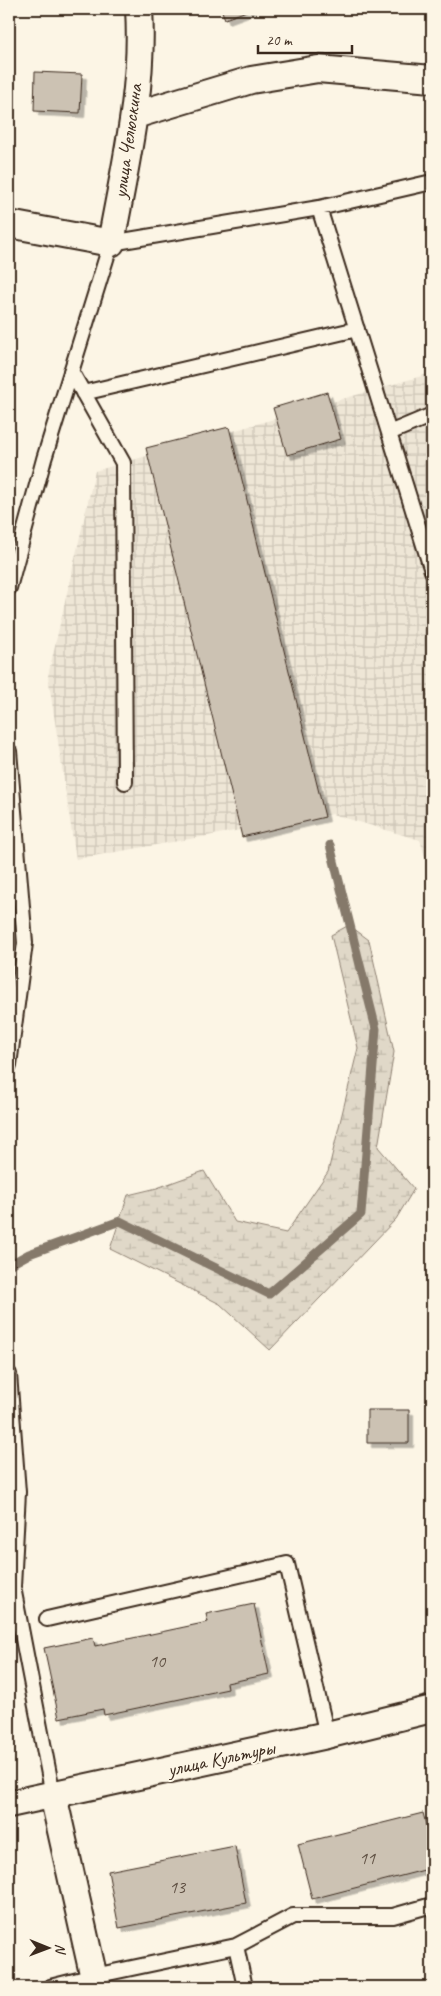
<svg xmlns="http://www.w3.org/2000/svg" width="441" height="1996" viewBox="0 0 441 1996" font-family="Caveat,sans-serif">
	<defs>
		<pattern id="industrial-grid" width="8" height="8" patternUnits="userSpaceOnUse" patternTransform="scale(1.25)"><rect width="8" height="8" fill="#eee6d6"/><path d="M0 4h8M4 0v8" fill="none" stroke="#cdc5b7"/></pattern>
		<pattern id="wetland-marsh" width="20" height="14" patternUnits="userSpaceOnUse" patternTransform="scale(1.25)"><rect width="20" height="14" fill="#e0d8c8"/><path d="M1 5h8M5 5V1M11 12h8M15 12V8" fill="none" stroke="#c1baab"/></pattern>
		<filter id="shadow"><feDropShadow dx="4.5" dy="4.5" stdDeviation="0" flood-color="#0004"/></filter>
	</defs>
	<rect width="100%" height="100%" fill="#fcf5e5"/>
	<filter id="ink" filterUnits="userSpaceOnUse"><feTurbulence type="fractalNoise" baseFrequency=".02" numOctaves="2"/><feDisplacementMap in="SourceGraphic" scale="10" xChannelSelector="R" yChannelSelector="G"/><feConvolveMatrix kernelMatrix="1 2 1 2 8 2 1 2 1" color-interpolation-filters="sRGB"/></filter>
	<g filter="url(#ink)">
		<path fill="url(#industrial-grid)" d="M432,373V879L420,840L332,814L76,859L48,676L95,471Z"/>
		<path fill="url(#wetland-marsh)" stroke="#8e8173" d="M349,925L369,940L394,1052L378,1147L414,1189L396,1219L270,1350L220,1304L110,1249L128,1195L157,1188L204,1171L235,1222L286,1233L328,1172L358,1048L331,935Z"/>
		<g fill="none" stroke-linecap="round" stroke-linejoin="round">
			<path stroke="#85796b" stroke-width="9" d="M9,1265L29,1254L120,1221L269,1294L361,1214L376,1029L330,845"/>
		</g>
		<path fill="#ccc2b3" stroke="#3b2a1e" filter="url(#shadow)" d="M221,9H252L225,19Z
			M35,72L82,74L80,113L34,111Z
			M327,392L341,439L287,455L273,408Z
			M229,427L325,817L242,837L146,448Z
			M367,1410H409V1443H367Z
			M254,1604L269,1674L227,1683L228,1689L104,1715L103,1709L59,1718L44,1648L93,1638L95,1646L208,1622L206,1614Z
			M423,1813L432,1848V1868L312,1899L298,1844Z
			M235,1846L246,1903L119,1928L108,1871Z"/>
		<g fill="none" stroke-linecap="round" stroke-linejoin="round">
			<defs>
				<path id="lane" d="M319,208L432,571
					M71,371L123,463L125,782
					M83,393L357,329
					M389,433L432,415
					M9,588L44,459L111,243L319,208L432,182
					M9,751L25,943L9,1065
					M9,1374L18,1492L13,1587L53,1795
					M47,1619L287,1564L327,1735
					M236,1946L245,1987
					M50,1987L94,1976L236,1946L293,1916H393L432,1905"/>
				<path id="street" d="M135,115L251,80L318,69L432,79
					M9,224L111,243C125,166 144,88 139,9
					M53,1795L96,1987
					M9,1804L327,1735L432,1709"/>
			</defs>
			<use href="#lane" stroke="#3b2a1e" stroke-width="18"/>
			<use href="#street" stroke="#3b2a1e" stroke-width="30"/>
			<use href="#lane" stroke="#fcf5e5" stroke-width="14"/>
			<use href="#street" stroke="#fcf5e5" stroke-width="26"/>
		</g>
	</g>
	<g text-anchor="middle" stroke-width="4" stroke-linejoin="round" paint-order="stroke">
		<g font-size="18" fill="#5f5043">
			<text x="157" y="1667">10</text>
			<text x="367" y="1864">11</text>
			<text x="177" y="1893">13</text>
		</g>
		<g font-size="20" fill="#3b2a1e" stroke="#fcf5e5">
			<text transform="translate(127 141) rotate(-82)" y="7">улица Челюскина</text>
			<text transform="translate(221 1758) rotate(-12)" y="7">улица Культуры</text>
		</g>
	</g>
	<rect width="441" height="1996" fill="none" stroke="#fcf5e5" stroke-width="30"/>
	<rect x="15" y="15" width="411" height="1966" fill="none" stroke="#3b2a1e" stroke-width="2" filter="url(#ink)"/>
	<g transform="translate(48 1948) rotate(91)" stroke="#fcf5e5" stroke-width="4" paint-order="stroke">
	<path d="M0-4L9 19L0 12L-9 19Z" fill="#3b2a1e"/>
	<text y="-8" font-size="14" font-weight="bold" text-anchor="middle" fill="#3b2a1e">N</text>
	</g>
	<path d="M258 45v8h94v-8" fill="none" stroke="#3b2a1e" stroke-width="2.5"/>
	<text x="266" y="45" font-size="15" fill="#3b2a1e" stroke="#fcf5e5" stroke-width="4" paint-order="stroke">20 m</text>
</svg>
